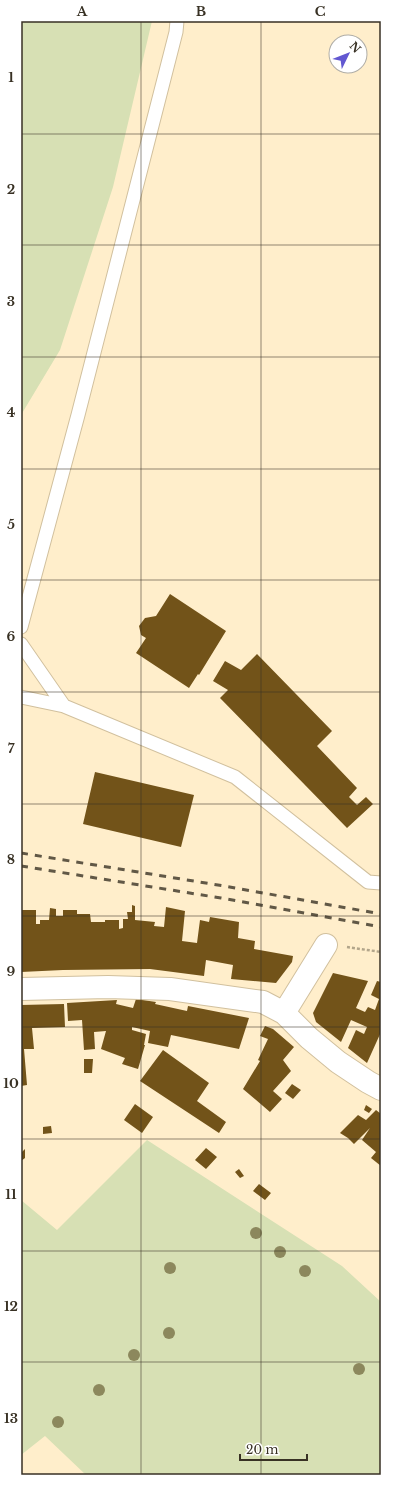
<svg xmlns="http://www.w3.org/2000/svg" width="402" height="1496" viewBox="0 0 402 1496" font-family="'Libre Baskerville',serif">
	<rect width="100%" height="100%" fill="#ffeecb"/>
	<path fill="#d7e0b4" d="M21,21H152L113,187L60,350L21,415Z
		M147,1140L342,1266L381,1302V1475H86L45,1436L21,1455V1200L57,1230Z"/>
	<path fill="#725319" d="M170,594L226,631L199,675L198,674L189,688L136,653L146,638L141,635L139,626L145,618L156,616Z
		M257,654L332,731L317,746L357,788L349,797L357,805L366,797L373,804L347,828L220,698L228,690L213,681L225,661L241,670Z
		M95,772L194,795L181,847L83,824Z
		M132,905L135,906V920L155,922L154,926L164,927L166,907L185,911L182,941L197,943L200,920L209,922L210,917L239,922L238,938L255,941L254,949L293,956L292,962L276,983L231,979L233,965L206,960L204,976L150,969L63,970L21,972V910H36V924H40V920H49L50,908L56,909V916H63V910H77V914H90L91,922H105V920H119V929L123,928V919H128L127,912H132Z
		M333,973L368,981L356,1008L365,1012L368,1007L375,1010L379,999L371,995L377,981L381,982V1032L367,1063L348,1048L356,1030L364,1034L367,1027L351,1020L341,1042L316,1022L313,1013Z
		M136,999L156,1002L155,1004L187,1011L188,1006L249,1018L239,1049L171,1035L168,1047L148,1043L150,1031L132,1027V1030L146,1034L144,1045H145L138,1069L122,1064L125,1058L101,1049L106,1031L94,1032L95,1049L84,1050L82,1020L68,1021L67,1003L117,1000L116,1004L133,1008Z
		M64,1004L65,1027L32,1028L34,1049H24L27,1085L21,1086V1005Z
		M265,1026L273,1029L294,1047L283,1060L291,1071L273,1091L282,1099L270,1112L243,1089L260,1061L258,1060L268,1039L260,1036Z
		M163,1050L209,1083L197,1101L226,1122L219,1133L140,1081Z
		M84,1059H93L92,1073H84Z
		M292,1084L301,1090L293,1099L285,1093Z
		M135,1104L153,1117L142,1133L124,1120Z
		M366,1105L372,1109L369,1113L364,1110Z
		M376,1110L381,1114V1166L371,1158L376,1152L362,1140L370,1128L354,1144L348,1138L340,1133L358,1115L366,1120Z
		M51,1126L52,1133L43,1134V1127Z
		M206,1148L217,1157L206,1169L195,1160Z
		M25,1149V1158L21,1161V1153Z
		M239,1169L244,1176L240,1178L235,1172Z
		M259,1184L271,1193L265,1200L253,1191Z"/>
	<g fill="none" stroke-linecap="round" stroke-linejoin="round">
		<defs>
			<path id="service" d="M21,627L78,415L176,32L177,21
				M21,644L64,706
				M21,697L64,706L235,777L368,882L381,883"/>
			<path id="minor" d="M21,989L108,987L170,989L263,1002L284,1013L309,1038L338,1062L368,1082L381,1089
				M284,1013L326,945"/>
		</defs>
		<use href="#service" stroke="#d1c09e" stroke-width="15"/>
		<use href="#minor" stroke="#d1c09e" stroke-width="24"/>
		<path stroke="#b2a58a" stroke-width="2.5" stroke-dasharray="3 2" stroke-linecap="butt" d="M347,947L381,952"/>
		<use href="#service" stroke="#fff" stroke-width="13"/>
		<use href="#minor" stroke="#fff" stroke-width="22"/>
		<path stroke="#615846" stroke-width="3" stroke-dasharray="7 7" stroke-linecap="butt" d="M21,853L224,886L381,914
			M21,866L221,898L381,927"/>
	</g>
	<g fill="#8c885d">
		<circle cx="256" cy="1233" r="6"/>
		<circle cx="280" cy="1252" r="6"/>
		<circle cx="170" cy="1268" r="6"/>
		<circle cx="305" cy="1271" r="6"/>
		<circle cx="169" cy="1333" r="6"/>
		<circle cx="134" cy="1355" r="6"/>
		<circle cx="359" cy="1369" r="6"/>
		<circle cx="99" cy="1390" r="6"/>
		<circle cx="58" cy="1422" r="6"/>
	</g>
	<path fill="none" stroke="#383124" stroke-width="1" stroke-opacity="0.55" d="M141,21V1475M261,21V1475M21,134H381M21,245H381M21,357H381M21,469H381M21,580H381M21,692H381M21,804H381M21,916H381M21,1027H381M21,1139H381M21,1251H381M21,1362H381"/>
	<rect width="402" height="1496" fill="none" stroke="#ffffff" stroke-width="44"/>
	<g transform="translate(348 54) rotate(47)"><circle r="19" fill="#ffffff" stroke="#afada7"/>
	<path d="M0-3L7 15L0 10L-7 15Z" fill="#6258d1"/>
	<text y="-6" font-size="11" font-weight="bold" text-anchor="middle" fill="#383124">N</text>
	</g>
	<path d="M240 1454v6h67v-6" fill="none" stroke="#383124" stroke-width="2"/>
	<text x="246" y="1454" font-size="12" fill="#383124" stroke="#ffffff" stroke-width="3" paint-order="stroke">20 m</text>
	<rect x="22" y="22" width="358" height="1452" fill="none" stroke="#383124" stroke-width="1.5"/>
	<g font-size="13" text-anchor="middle" font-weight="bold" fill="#383124">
		<text x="82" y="16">A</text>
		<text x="201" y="16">B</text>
		<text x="320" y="16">C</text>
		<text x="11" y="82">1</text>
		<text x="11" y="194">2</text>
		<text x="11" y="306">3</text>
		<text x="11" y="417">4</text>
		<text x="11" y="529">5</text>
		<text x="11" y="641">6</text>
		<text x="11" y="753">7</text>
		<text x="11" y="864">8</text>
		<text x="11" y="976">9</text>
		<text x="11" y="1088">10</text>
		<text x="11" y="1199">11</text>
		<text x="11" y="1311">12</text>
		<text x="11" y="1423">13</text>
	</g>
</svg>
